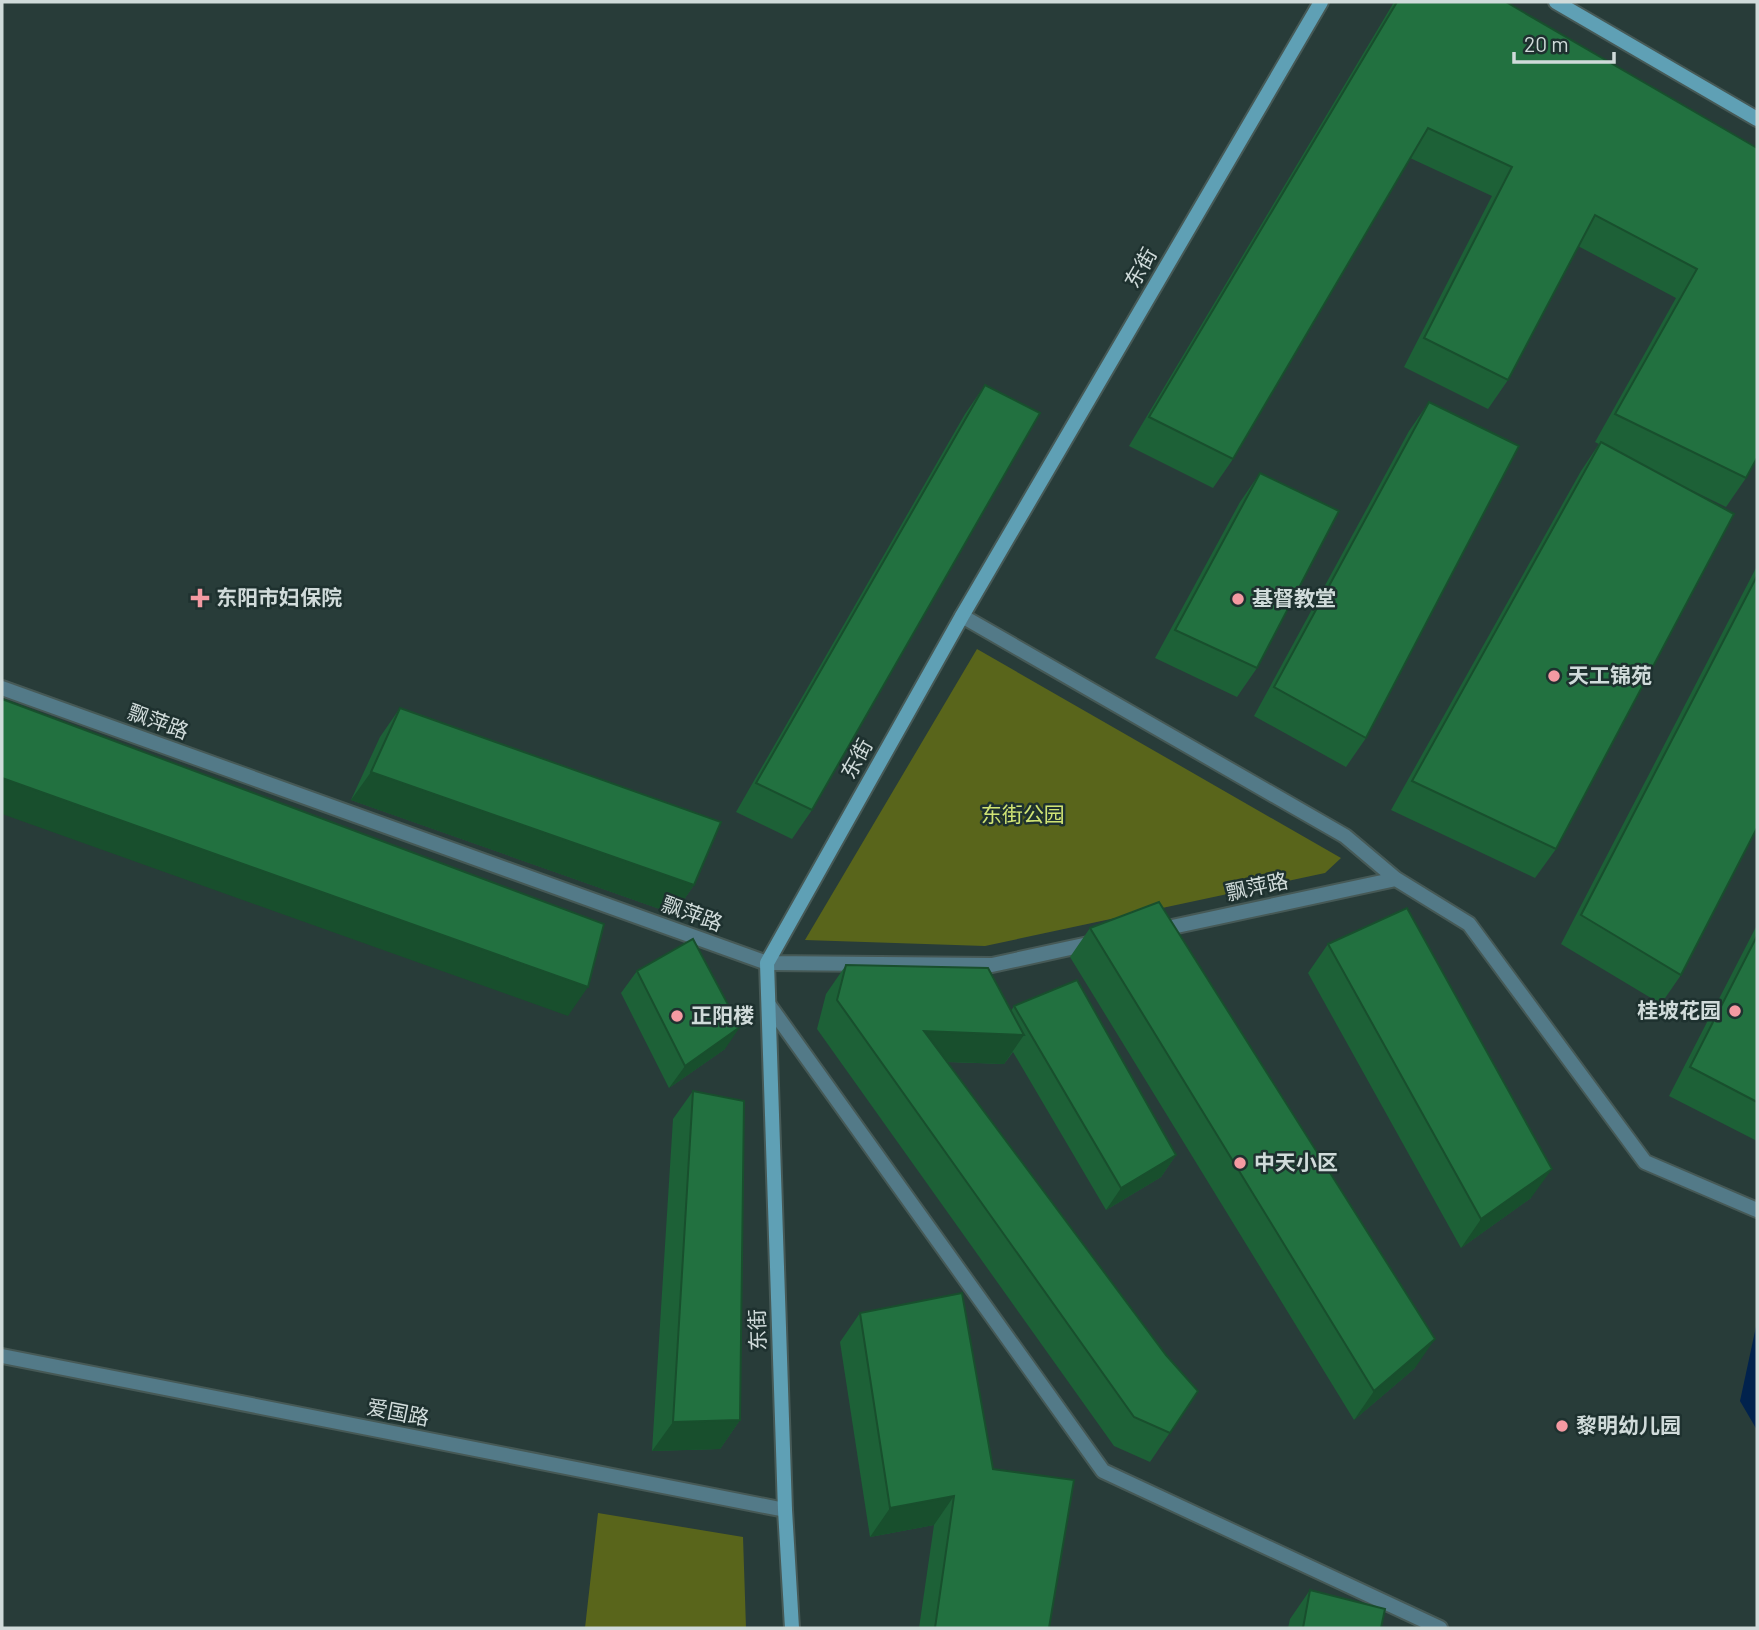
<svg xmlns="http://www.w3.org/2000/svg" width="1759" height="1630" viewBox="0 0 1759 1630" font-family="Barlow,'Noto Sans SC',sans-serif">
	<rect width="100%" height="100%" fill="#283c39"/>
	<path fill="#59651b" d="M977,649L1341,858L1325,873L985,946L805,940Z
		M598,1513L743,1537L746,1628H585Z"/>
	<path fill="#01224d" d="M1757,1322V1430L1740,1401Z"/>
	<g fill="none" stroke-linecap="round" stroke-linejoin="round">
		<defs>
			<path id="street" d="M962,616L1345,836L1396,879L1469,924L1645,1162L1757,1210
				M2,688L767,963L992,965L1093,943
				M1158,930L1396,879
				M769,1005L1103,1471L1440,1628
				M2,1356L785,1510"/>
			<path id="secondary" d="M1556,2L1757,119
				M792,1628L785,1510L767,963L962,616L1321,2"/>
		</defs>
		<use href="#street" stroke="#465956" stroke-width="18"/>
		<use href="#secondary" stroke="#465956" stroke-width="18"/>
		<use href="#street" stroke="#537a88" stroke-width="14"/>
		<use href="#secondary" stroke="#5fa0b5" stroke-width="14"/>
	</g>
	<path fill="#1d6137" d="M1394,2H1506L1757,148L1746,478L1726,507L1675,482L1556,849L1535,878L1391,810L1581,471L1599,444L1595,442L1676,298L1578,246L1508,380L1488,409L1404,367L1492,196L1410,158L1233,459L1213,488L1129,446Z
		M985,385L812,810L792,839L736,812L965,414Z
		M1429,402L1366,738L1346,767L1254,716L1409,431Z
		M1260,473L1257,668L1237,697L1155,658L1240,502Z
		M1757,566V828L1681,975L1661,1004L1561,944Z
		M400,708L694,885L674,914L351,800L380,737Z
		M1757,925V1141L1669,1096Z
		M1090,928L1415,1368L1354,1420L1070,957Z
		M1328,944L1531,1198L1461,1248L1308,973Z
		M846,965L1011,1011L1014,1006L1176,1155L1161,1177L1106,1210L1013,1052L1004,1064L946,1062L1166,1355L1198,1391L1150,1462L1114,1446L817,1029L826,994Z
		M637,971L725,1049L669,1088L621,993Z
		M693,1091L740,1420L720,1449L652,1451L673,1119Z
		M860,1313L993,1469L1049,1628H919L934,1525L870,1537L840,1342Z
		M1310,1590L1381,1628H1288L1290,1619Z"/>
	<path fill="#184f2d" d="M371,772L694,885L674,914L351,800Z
		M2,778L588,987L568,1016L2,814Z
		M740,1027L725,1049L669,1088L685,1066Z
		M924,1031L1024,1035L1004,1064L903,1060Z
		M1176,1155L1161,1177L1106,1210L1121,1188Z
		M1552,1169L1531,1198L1461,1248L1481,1219Z
		M1435,1339L1415,1368L1354,1420L1374,1391Z
		M740,1420L720,1449L652,1451L673,1422Z
		M954,1496L934,1525L870,1537L890,1508Z"/>
	<path fill="#227140" stroke="#184f2d" stroke-width="2" d="M1397,2H1506L1757,148V458L1746,478L1615,414L1697,269L1595,215L1508,380L1424,338L1512,167L1428,128L1233,459L1149,417Z
		M985,385L1040,413L812,810L756,783Z
		M1429,402L1519,446L1366,738L1274,687Z
		M1601,442L1734,514L1556,849L1412,781Z
		M1260,473L1339,511L1257,668L1175,630Z
		M1757,576V828L1681,975L1581,915Z
		M2,699L604,924L588,987L2,778Z
		M400,708L721,822L694,885L371,772Z
		M1159,902L1435,1339L1374,1391L1090,928Z
		M1407,908L1552,1169L1481,1219L1328,944Z
		M1757,936V1102L1690,1067Z
		M693,939L740,1027L685,1066L637,971Z
		M846,965L988,968L1024,1035L924,1031L1166,1355L1198,1391L1170,1433L1134,1417L837,1000Z
		M1077,980L1176,1155L1121,1188L1014,1006Z
		M693,1091L744,1101L740,1420L673,1422Z
		M962,1293L993,1469L1074,1480L1049,1628H935L954,1496L890,1508L860,1313Z
		M1310,1590L1385,1609L1381,1628H1303Z"/>
	<g fill="#f49aa2" stroke="#1e312f" stroke-width="2.5">
		<path d="M196.5 587.5h7v7h7v7h-7v7h-7v-7h-7v-7h7z"/>
		<circle cx="1238" cy="599" r="7"/>
		<circle cx="1554" cy="676" r="7"/>
		<circle cx="1735" cy="1011" r="7"/>
		<circle cx="677" cy="1016" r="7"/>
		<circle cx="1240" cy="1163" r="7"/>
		<circle cx="1562" cy="1426" r="7"/>
	</g>
	<g text-anchor="middle" stroke-width="5" stroke-linejoin="round" paint-order="stroke">
		<g font-size="21" fill="#d0dbda" stroke="#1e312f">
			<text transform="translate(1141 268) rotate(-60)" y="7">东街</text>
			<text transform="translate(158 722) rotate(20)" y="7">飘萍路</text>
			<text transform="translate(857 759) rotate(-61)" y="7">东街</text>
			<text transform="translate(1257 887) rotate(-12)" y="7">飘萍路</text>
			<text transform="translate(692 914) rotate(20)" y="7">飘萍路</text>
			<text transform="translate(758 1330) rotate(-92)" y="7">东街</text>
			<text transform="translate(398 1413) rotate(11)" y="7">爱国路</text>
		</g>
		<g font-size="21" font-weight="bold" fill="#d0dbda" stroke="#1e312f" text-anchor="start">
			<text x="216" y="605">东阳市妇保院</text>
			<text x="1252" y="606">基督教堂</text>
			<text x="1568" y="683">天工锦苑</text>
			<text x="1721" y="1018" text-anchor="end">桂坡花园</text>
			<text x="691" y="1023">正阳楼</text>
			<text x="1254" y="1170">中天小区</text>
			<text x="1576" y="1433">黎明幼儿园</text>
		</g>
		<g font-size="21" fill="#d0e475" stroke="#1e312f">
			<text x="1023" y="822">东街公园</text>
		</g>
	</g>
	<rect width="1759" height="1630" fill="none" stroke="#d0dbda" stroke-width="7"/>
	<path d="M1514 52v10h100v-10" fill="none" stroke="#d0dbda" stroke-width="3.5"/>
	<text x="1524" y="52" font-size="21" fill="#d0dbda" stroke="#1e312f" stroke-width="5" paint-order="stroke">20 m</text>
</svg>
